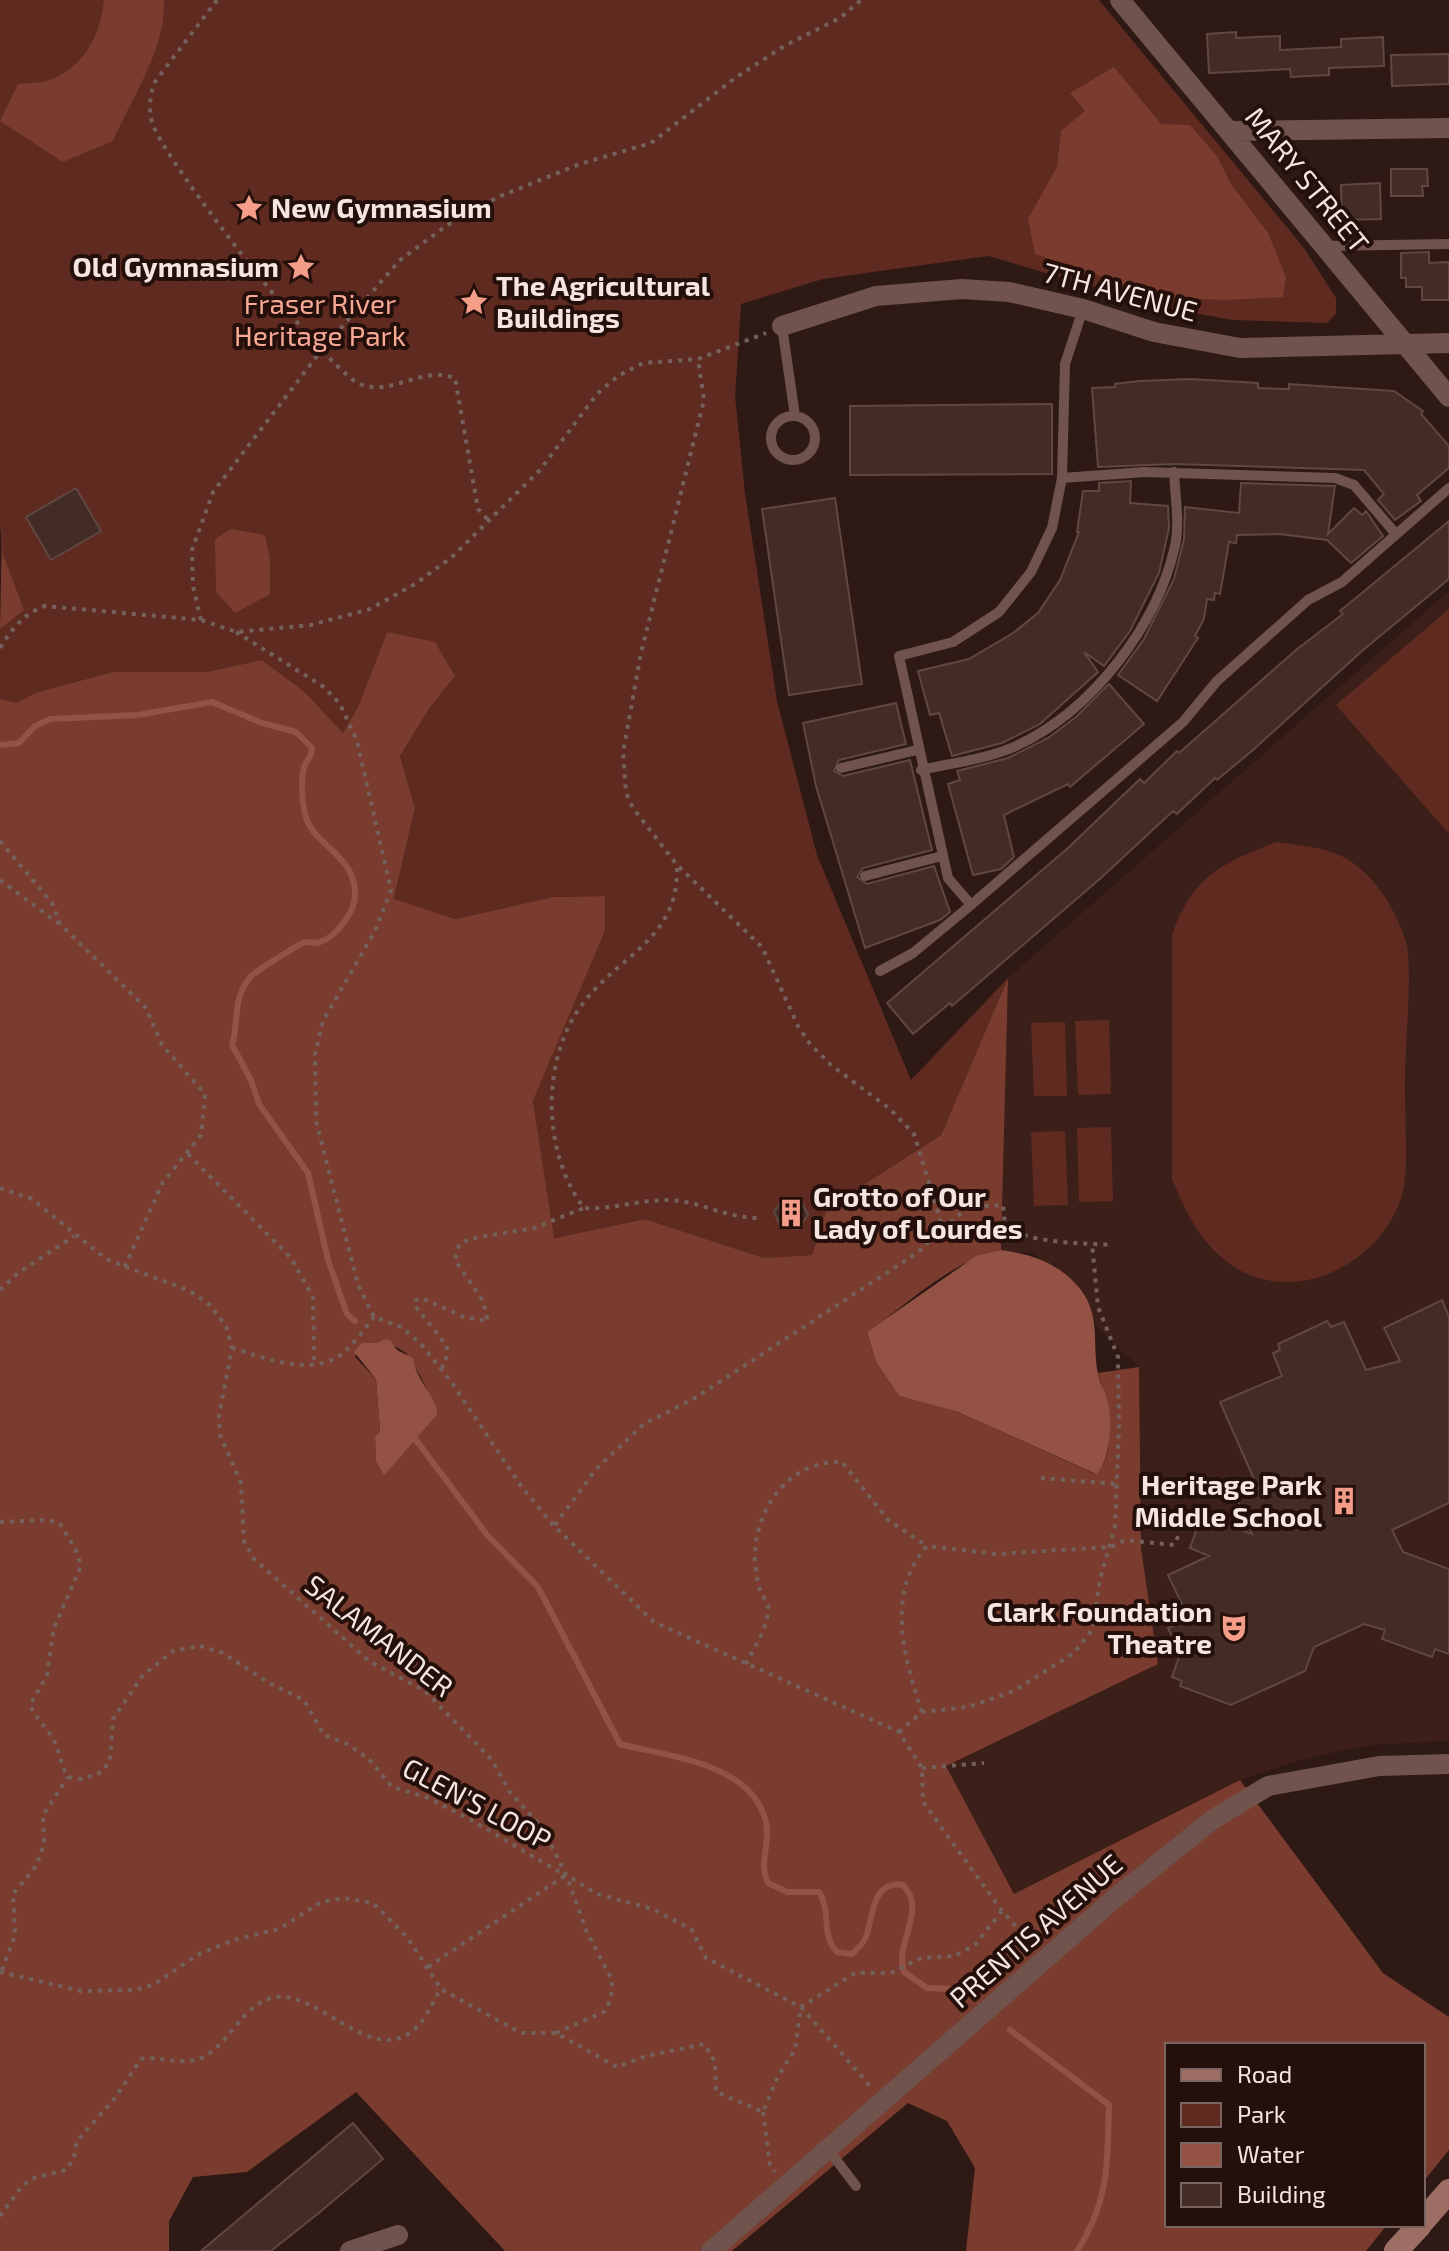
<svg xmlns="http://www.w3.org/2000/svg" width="1449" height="2251" viewBox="0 0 1449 2251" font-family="'Exo 2',sans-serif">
	<rect width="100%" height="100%" fill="#2e1914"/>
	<path fill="#3c1f19" d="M1449,591V1741L1371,1745L1311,1757L1240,1780L1014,1894L946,1765L1158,1663L1141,1548L1139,1367L1097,1328L1083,1292L1034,1254L1001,1250L1008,978Z"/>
	<path fill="#5f2b20" d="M0,0H1099L1304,248L1336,298V314L1327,323L1233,320L1161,307L988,256L823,279L741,304L735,396L745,493L777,701L817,855L911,1080L1008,978L941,1135L827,1208L812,1255L764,1258L645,1219L553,1238L533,1101L605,931V896L553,897L455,919L394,900L415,808L400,756L429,709L455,676L387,632L358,707L343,733L305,692L262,660L206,672H112L35,693L17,704L0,699V629L23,610L3,554L0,527Z
		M1449,609V834L1336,705Z
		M1277,842C1295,845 1314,846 1331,852C1368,863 1395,906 1406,942C1413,965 1405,1047 1405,1076C1404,1104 1409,1168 1403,1192C1382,1268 1283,1314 1220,1256C1196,1235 1184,1207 1172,1179V935C1193,876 1221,863 1277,842Z
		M1109,1020L1111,1094L1078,1095L1075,1021Z
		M1065,1022L1067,1096H1034L1031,1023Z
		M1111,1127L1113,1201L1079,1202L1077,1128Z
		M1065,1131L1068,1205L1034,1206L1031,1132Z"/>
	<path fill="#7a3c2e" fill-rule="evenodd" d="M104,0H164C166,49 132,97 113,141L63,162L0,121L18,84C28,83 41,83 50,80C84,68 101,33 104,0Z
		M1114,67L1161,124L1190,125L1217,156L1231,184L1268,233L1286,277L1283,297L1225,300L1161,297L1035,254L1028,219L1057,167L1061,131L1085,111L1070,93Z
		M2,527L3,554L24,610L0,629Z
		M231,529L265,535L270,560V594L235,613L216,592L215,539Z
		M387,632L435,642L455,676L429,709L400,756L415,808L394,899L455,919L553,897L605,896V931L533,1101L554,1238L645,1219L764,1258L812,1255L827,1208L941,1135L1008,978L1001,1250C949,1262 910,1303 867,1332L876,1362L899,1396L958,1412L1095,1474C1120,1455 1106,1397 1098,1373L1139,1367L1141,1548L1158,1664L946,1766L1014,1894L1240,1780L1383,1973L1449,2017V2150L1423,2182V2045H1167V2225H1387L1366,2251H966L975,2168L947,2121L908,2103L732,2251H505L356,2092L247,2172L193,2177L169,2221V2251H0V699L17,703L35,693L112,672H206L262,660L305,692L343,733L358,707ZM384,1339C391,1345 399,1348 406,1353C410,1356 437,1406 438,1414L384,1476L376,1460L375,1437L380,1431L376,1379L355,1357L362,1343H377Z"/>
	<path fill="#935243" d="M1001,1250C1032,1254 1061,1264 1081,1290C1101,1316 1092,1345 1098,1374C1100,1384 1106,1393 1108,1403C1113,1420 1110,1463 1096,1474L958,1412L899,1396L876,1362L867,1332L976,1256Z
		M384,1339L390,1340L397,1350L413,1358C416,1381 434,1392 438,1414L384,1476L376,1461L375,1437L380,1431L376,1379L354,1352L362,1343H377Z"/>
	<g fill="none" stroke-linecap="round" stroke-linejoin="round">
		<path stroke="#935243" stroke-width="6" d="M0,745L19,743L35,726L50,719L138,715L212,702L262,723L296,732L312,748C312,756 308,758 305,765C300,776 302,801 305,814C312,846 356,854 355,895C355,912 336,937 320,942C314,945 309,940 303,943C296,946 255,972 251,976C231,1001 240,1017 232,1045L251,1080L259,1104L308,1173L328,1260L347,1314L355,1321
			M413,1436L488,1536L538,1587L620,1744C670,1757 752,1763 766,1822C771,1844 758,1862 768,1883L787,1892H819C832,1912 820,1934 837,1952L852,1954C857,1949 862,1945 865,1939C874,1919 870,1880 903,1885C928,1910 894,1943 904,1972L927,1988L973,1990
			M1010,2030L1109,2105C1107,2164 1110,2199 1077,2251"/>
	</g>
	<path fill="#432c26" stroke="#604741" stroke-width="2" d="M1236,32V38L1280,36V50L1341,47V39L1383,37L1384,66L1329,68V75L1291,77L1290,69L1209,73L1207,34Z
		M1449,54V84L1392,86L1391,55Z
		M1391,169H1427L1428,186H1422L1423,196H1391Z
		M1380,183L1381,219L1342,220L1341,185Z
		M1429,252V263L1449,262V300H1422V287H1406V278H1401V253Z
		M1190,379L1258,383V388L1289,389V384L1394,391L1423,411L1421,414L1449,446V468L1417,495L1421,501L1395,520L1378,500L1384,494L1364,470L1174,464L1098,467L1092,388L1115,387V384L1139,381Z
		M1052,404V474L850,475V406Z
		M1131,481L1130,503L1168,506L1169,528L1159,573L1130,631L1104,666L1084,652L1098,672L1040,724L1002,743L952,756L939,713L930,715L918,671L969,659L1013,633L1038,613L1060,580L1079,532H1077L1083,491H1099V483Z
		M1241,483L1335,486L1328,534L1354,508L1362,515L1366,511L1383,536L1351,563L1327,540L1279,534L1237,535L1236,543L1229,542L1220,594L1215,593L1214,600L1207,599L1204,619L1195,636L1198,638L1157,701L1118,675L1144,639L1174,579L1184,539L1185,507L1239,513Z
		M76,488L101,531L51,560L26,517Z
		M835,498L862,684L789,695L762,509Z
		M1449,521V579L1362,651L1253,750L1217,780L1215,778L1177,814L1173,811L1102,877L952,1006L950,1003L913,1034L887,1003L1068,848L1140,779L1144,783L1177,751L1179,753L1296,650L1343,614L1340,611Z
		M1109,684L1144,724L1070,787L1068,784L1004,815L1014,857L1001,869L973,875L948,784L960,780L957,771L1008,758L1048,738L1076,717Z
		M896,703L906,744L839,760L834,771L843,776L910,760L932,850L863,868L857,877L867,884L934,866L950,912L940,920L865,948L816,786L803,723Z
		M784,1198L801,1200L808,1215L798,1229L781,1227L774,1212Z
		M1442,1300L1449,1317V1503L1392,1530L1403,1552L1449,1569V1654L1435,1649L1432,1657L1382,1639L1385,1630L1364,1624L1314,1647L1305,1671L1231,1705L1180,1686L1182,1681L1172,1677L1180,1654L1168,1628L1189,1619L1168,1575L1209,1556L1190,1548L1201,1517L1252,1534L1237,1499L1258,1488L1220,1402L1282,1376L1273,1353L1280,1350L1278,1344L1327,1321L1331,1327L1344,1322L1366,1370L1400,1361L1384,1328Z
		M353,2123L383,2159L320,2212L271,2251H201Z"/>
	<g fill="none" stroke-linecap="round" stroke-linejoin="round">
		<path stroke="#74615c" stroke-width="4" stroke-dasharray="4 6" stroke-linecap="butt" d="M217,0L154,83C150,97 148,110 153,125C166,162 327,371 360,384C392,397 422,365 455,378L478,509L489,521
			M201,620L193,586L192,550L213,492L320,352L399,261L446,226L498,197L580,164L651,143L735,78L786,45L840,18L861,0
			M236,632L324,687L340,704L357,741L391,890L375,931L323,1021L315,1054L316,1121L358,1285L374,1317L401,1327L421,1344L450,1380L521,1486L554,1526L654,1622L899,1732L922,1768L923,1802L1002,1911L1034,1946
			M0,648C13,628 23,614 45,606L201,620L236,632L311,625L370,609L415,584L452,557L540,470L597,394L618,376L643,363L698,359L766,333
			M0,841L52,903L60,924L146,1008L162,1045L205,1094L201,1135L163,1182L124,1268
			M677,868C678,939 622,953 584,1002C540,1058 542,1153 584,1208C613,1210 640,1199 670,1200C700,1201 727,1219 761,1218
			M0,880L58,923
			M188,1154L291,1258L313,1297L314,1364
			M0,1188L32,1199L106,1259L190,1291L210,1305L226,1326L232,1348L219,1416L220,1435L241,1483L244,1541L254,1559L369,1661L425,1691L492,1760L509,1791L544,1830L566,1875L597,1894L653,1909L691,1929L706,1958L801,2007L870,2086
			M943,1229L968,1207L1003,1205L1005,1225C1026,1244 1084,1243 1112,1245
			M0,1290L18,1273L74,1236
			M232,1348C263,1357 304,1375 336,1358C350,1350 364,1329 374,1317
			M441,1368L446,1363L447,1346L415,1306L416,1300L421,1298L464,1317L488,1321L483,1301L455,1260L459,1245L469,1239L534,1228L584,1208
			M1041,1478L1116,1484
			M0,1522L48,1520L60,1524L76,1550L81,1566L54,1628L47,1675L30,1705C36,1719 46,1726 53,1739C60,1751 60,1764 68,1777L82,1779L102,1772L110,1761L113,1719L143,1675L173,1651L200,1646L223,1653L269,1683L304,1700L324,1735L347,1744L369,1759L392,1787L426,1797L471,1820L563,1874
			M555,1525L596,1469L644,1424L695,1398L917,1253L943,1229L914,1134L890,1109L831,1065L810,1044L798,1026L762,947L677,865L633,808L626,793L623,752L641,653L704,400L698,359
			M746,1664C754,1648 770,1624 768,1606C767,1601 762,1595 760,1590C757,1579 754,1563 755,1553C757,1504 792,1460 842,1462L888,1520L927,1546
			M922,1712C904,1659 885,1592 927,1546L996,1554L1111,1547L1125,1540L1174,1545L1183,1526L1210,1509
			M899,1732L922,1712L968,1707L1014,1691L1074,1653L1092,1630L1100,1579L1115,1527L1119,1427L1118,1357L1098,1307L1092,1244
			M922,1768L984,1763
			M428,1967L566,1875
			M2,1970L15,1935L13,1894L37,1865L44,1842L43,1815L68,1777
			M0,1972L81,1991L136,1990L155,1984L197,1955L234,1940L279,1929L321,1902L343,1898L373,1903L407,1937L441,1989L521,2033H556L617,2067L646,2056L704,2044L715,2062L716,2092L763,2112L778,2076L795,2050L801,2007L855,1973H891L921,1958L954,1956L975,1945L1002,1911
			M556,2033L604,2012L611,1999L612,1980L586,1930L567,1877
			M763,2112L770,2165L775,2172
			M0,2216L23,2185L34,2178L66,2170L74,2158L77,2141L115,2098L141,2059C158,2056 178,2064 195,2060C229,2051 241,2001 277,1997C321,1992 375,2071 418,2026C427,2017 433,2001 440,1990"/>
		<path stroke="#6f534c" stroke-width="10" d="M1324,246L1449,244
			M782,326L795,416
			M771 438a22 22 0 1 1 44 0a22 22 0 1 1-44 0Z
			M1062,478L1145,472L1335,478L1354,485L1395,533
			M841,768L917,750
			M921,770C951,763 988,759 1016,746C1092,711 1157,626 1175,546C1180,524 1175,495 1174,472
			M865,876L942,856
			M971,905L948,878L899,656L953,642L999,612L1031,572L1052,528L1062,478L1065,364L1083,309
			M880,971L913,953L971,905L1183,722L1217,681L1308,600L1342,582L1449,488
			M828,2149L856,2186"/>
		<path stroke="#6f534c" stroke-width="20" d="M1120,0L1449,397
			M1231,131L1449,128
			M782,326L876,296L962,289L1009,292L1083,309L1154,332L1240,348L1449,343
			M350,2251L398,2235
			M711,2251L1115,1898L1212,1820L1268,1786L1379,1766L1449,1764"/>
		<path stroke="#9d6f64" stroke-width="24" d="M1423,2221L1449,2191
			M1396,2251L1420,2225"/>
	</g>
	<defs>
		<symbol id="sight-bare" viewBox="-9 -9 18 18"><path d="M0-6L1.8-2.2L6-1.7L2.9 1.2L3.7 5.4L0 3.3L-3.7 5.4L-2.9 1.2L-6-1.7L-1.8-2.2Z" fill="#f49e89" stroke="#240f0b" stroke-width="2.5" paint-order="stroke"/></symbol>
		<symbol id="building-bare" viewBox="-9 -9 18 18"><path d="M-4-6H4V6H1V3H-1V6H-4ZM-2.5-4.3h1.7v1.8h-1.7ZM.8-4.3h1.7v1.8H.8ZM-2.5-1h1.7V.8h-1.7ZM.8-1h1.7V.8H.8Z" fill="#f49e89" stroke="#240f0b" stroke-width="2.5" paint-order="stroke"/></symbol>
		<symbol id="theatre-bare" viewBox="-9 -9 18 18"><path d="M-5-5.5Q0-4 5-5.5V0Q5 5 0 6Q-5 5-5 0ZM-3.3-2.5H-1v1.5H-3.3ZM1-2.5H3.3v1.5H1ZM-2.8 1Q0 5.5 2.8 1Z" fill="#f49e89" stroke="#240f0b" stroke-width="2.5" paint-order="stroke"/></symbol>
	</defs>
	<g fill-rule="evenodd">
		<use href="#sight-bare" x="229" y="188" width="40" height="40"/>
		<use href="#sight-bare" x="281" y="247" width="40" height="40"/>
		<use href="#sight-bare" x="454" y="282" width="40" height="40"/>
		<use href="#building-bare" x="771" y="1193" width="40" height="40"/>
		<use href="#building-bare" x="1324" y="1481" width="40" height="40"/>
		<use href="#theatre-bare" x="1214" y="1608" width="40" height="40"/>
	</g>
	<g text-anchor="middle" stroke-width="8" stroke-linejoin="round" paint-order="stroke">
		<g font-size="28" fill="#f5e5e1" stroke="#240f0b">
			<text transform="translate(1307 180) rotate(51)" y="10">MARY STREET</text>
			<text transform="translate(1120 292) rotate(15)" y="10">7TH AVENUE</text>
			<text transform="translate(379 1636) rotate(38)" y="10">SALAMANDER</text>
			<text transform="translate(477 1804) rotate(28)" y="10">GLEN'S LOOP</text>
			<text transform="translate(1036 1931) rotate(-41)" y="10">PRENTIS AVENUE</text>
		</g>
		<g font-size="28" font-weight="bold" fill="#f5e5e1" stroke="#240f0b" text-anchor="start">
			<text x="271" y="218">New Gymnasium</text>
			<text x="279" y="277" text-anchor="end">Old Gymnasium</text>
			<text x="496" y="296">The Agricultural<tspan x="496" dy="32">Buildings</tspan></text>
			<text x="813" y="1207">Grotto of Our<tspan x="813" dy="32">Lady of Lourdes</tspan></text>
			<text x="1322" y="1495" text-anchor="end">Heritage Park<tspan x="1322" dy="32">Middle School</tspan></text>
			<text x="1212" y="1622" text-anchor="end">Clark Foundation<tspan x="1212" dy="32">Theatre</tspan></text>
		</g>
		<g font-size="28" fill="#f7a996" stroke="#240f0b">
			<text x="320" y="314">Fraser River<tspan x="320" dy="32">Heritage Park</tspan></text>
		</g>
	</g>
	<rect x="1165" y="2043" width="260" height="184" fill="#240f0b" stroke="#786561" stroke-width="2"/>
	<rect x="1181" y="2069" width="40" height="12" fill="#9d6f64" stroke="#786561" stroke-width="2"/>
	<text x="1237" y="2083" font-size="24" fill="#f5e5e1">Road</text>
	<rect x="1181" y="2103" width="40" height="24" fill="#5f2b20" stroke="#786561" stroke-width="2"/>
	<text x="1237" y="2123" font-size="24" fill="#f5e5e1">Park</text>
	<rect x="1181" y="2143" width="40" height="24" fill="#935243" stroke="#786561" stroke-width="2"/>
	<text x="1237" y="2163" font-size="24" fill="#f5e5e1">Water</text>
	<rect x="1181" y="2183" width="40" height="24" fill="#432c26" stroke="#786561" stroke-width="2"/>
	<text x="1237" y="2203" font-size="24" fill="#f5e5e1">Building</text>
</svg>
